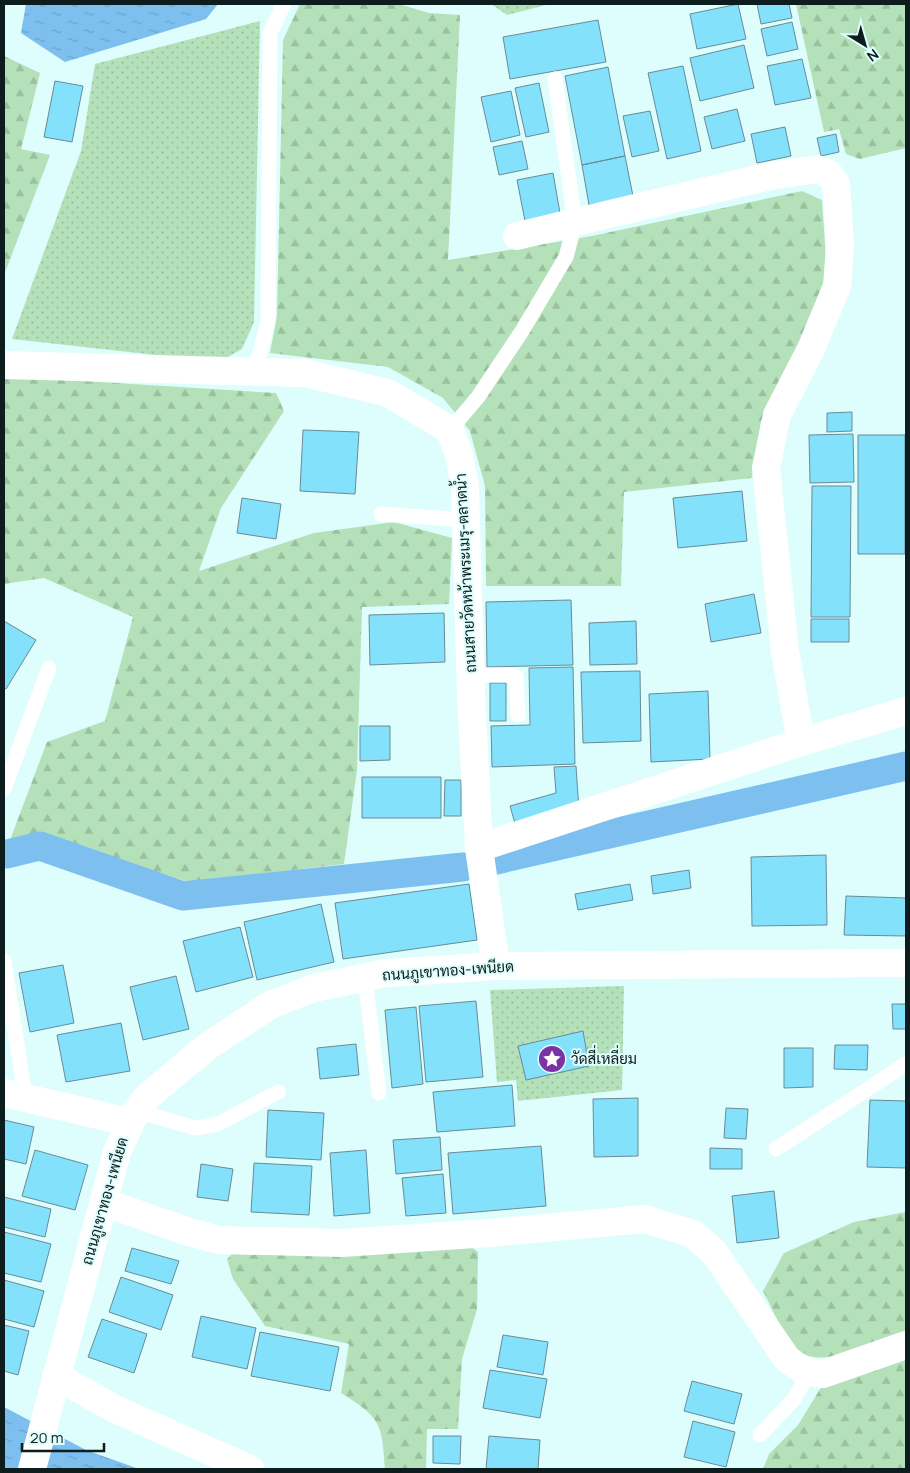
<svg xmlns="http://www.w3.org/2000/svg" width="910" height="1473" viewBox="0 0 910 1473" font-family="Manrope,Sarabun,sans-serif">
	<defs>
		<pattern id="grass-dots" width="8" height="8" patternUnits="userSpaceOnUse" patternTransform="scale(1.25)"><rect width="8" height="8" fill="#b4e1b9"/><path d="M2 2h.1M6 6h.1" fill="none" stroke="#9ac09e" stroke-width="1.8" stroke-linecap="round"/></pattern>
		<pattern id="forest-firs" width="22" height="20" patternUnits="userSpaceOnUse" patternTransform="scale(1.25)"><rect width="22" height="20" fill="#b4e1b9"/><path d="M5 1l3.5 6h-7zM16 11l3.5 6h-7z" fill="#9ac09e"/></pattern>
		<pattern id="water-ripples" width="26" height="14" patternUnits="userSpaceOnUse" patternTransform="scale(1.25)"><rect width="26" height="14" fill="#7dbfef"/><path d="M2 4q2-2 4 0t4 0M15 11q2-2 4 0t4 0" fill="none" stroke="#6ba4cc"/></pattern>
	</defs>
	<rect width="100%" height="100%" fill="#defefd"/>
	<path fill="url(#grass-dots)" d="M491,4H550L507,15Z
		M260,21L254,322L242,349L219,362L12,339L81,151L95,64Z
		M624,986L622,1090L518,1101L516,1080L497,1082L490,990Z"/>
	<path fill="url(#forest-firs)" d="M300,4H399L429,13L460,15L448,260L592,236L802,191L822,200L827,274L800,349L761,421L752,478L624,492L621,586H486L485,486L470,431L443,398L388,367L270,353L277,315L283,40Z
		M796,4H906V148L860,159L846,154L839,129L824,132Z
		M4,56L40,73L21,149L50,155L4,275Z
		M4,376L276,393L284,411L221,508L199,571L314,533L394,522L452,538L449,604L362,607L357,770L344,864L189,882L44,837L10,840L47,742L105,721L133,617L44,578L4,584Z
		M906,1212V1332C874,1337 824,1374 796,1349C786,1341 770,1304 763,1291L784,1253L854,1222Z
		M470,1246L478,1252L477,1309L462,1359L458,1429H427L426,1468L432,1469H385C382,1423 381,1418 341,1393L349,1344L265,1326L233,1279L227,1259L236,1250Z
		M906,1355V1469H763L769,1454L798,1425L825,1381Z"/>
	<path fill="url(#water-ripples)" d="M26,4H218L206,19L65,62L21,33Z
		M4,1407L86,1450L139,1469H4Z"/>
	<g fill="none" stroke-linecap="round" stroke-linejoin="round">
		<path stroke="#7dbfef" stroke-width="29" d="M7,854L40,846L183,896L463,867
			M496,860L906,766"/>
	</g>
	<path fill="#83e1fb" stroke="#698b96" d="M738,4L746,39L697,49L690,14Z
		M757,4H789L792,18L761,24Z
		M598,20L606,62L510,79L503,37Z
		M792,22L798,49L767,56L761,29Z
		M744,45L754,88L700,101L690,58Z
		M802,59L811,98L775,105L767,66Z
		M683,66L701,151L667,159L648,73Z
		M608,67L625,156L582,165L565,76Z
		M55,81L83,86L72,142L44,137Z
		M539,83L549,132L526,137L515,88Z
		M511,91L520,135L491,142L481,97Z
		M737,109L745,141L712,149L704,117Z
		M650,111L659,151L632,157L623,116Z
		M785,127L791,156L757,163L751,134Z
		M836,134L839,152L821,156L817,138Z
		M522,141L528,169L499,175L493,147Z
		M625,156L633,196L589,205L582,165Z
		M553,173L560,213L525,221L517,180Z
		M852,412V431L827,432V413Z
		M303,430L359,432L355,494L300,491Z
		M853,434L854,482L810,483L809,435Z
		M858,435H905V554H858Z
		M812,486H851L850,617H811Z
		M742,491L747,541L678,548L673,498Z
		M242,498L281,504L276,539L237,533Z
		M754,594L761,633L711,642L705,604Z
		M571,600L573,665L487,667L486,602Z
		M444,613L445,662L370,665L369,615Z
		M811,619H849V642H811Z
		M4,621L36,640L6,689L4,688Z
		M636,621L637,664L590,665L589,623Z
		M573,667L575,764L492,767L491,726L530,725L529,668Z
		M640,671L641,741L583,743L581,672Z
		M490,683H506V721H490Z
		M708,691L710,759L651,762L649,694Z
		M360,726H390V760L360,761Z
		M576,766L579,810L516,827L510,806L556,793L554,767Z
		M362,777H441V818H362Z
		M445,780H461V816H444Z
		M826,855L827,925L752,926L751,857Z
		M689,870L691,888L653,894L651,876Z
		M469,884L477,940L343,959L335,903Z
		M630,884L633,900L578,910L575,894Z
		M846,896L906,898V936L844,935Z
		M321,904L334,962L257,980L244,922Z
		M240,927L253,977L196,992L183,941Z
		M63,965L74,1023L30,1032L19,973Z
		M176,976L189,1029L143,1040L130,987Z
		M476,1001L483,1077L426,1082L419,1006Z
		M892,1004H906V1029H893Z
		M416,1007L423,1084L392,1088L385,1010Z
		M121,1023L130,1071L66,1082L57,1035Z
		M583,1031L589,1066L526,1080L518,1046Z
		M356,1044L359,1075L320,1079L317,1048Z
		M835,1045H868L867,1070L834,1069Z
		M784,1048H813V1087L784,1088Z
		M512,1085L515,1126L437,1132L433,1092Z
		M638,1098V1156L594,1157L593,1099Z
		M870,1100L906,1101V1168L867,1167Z
		M726,1108L748,1109L746,1139L724,1138Z
		M268,1110L324,1113L321,1160L266,1157Z
		M4,1120L34,1127L26,1164L4,1159Z
		M440,1137L442,1170L396,1174L393,1140Z
		M541,1146L546,1206L453,1214L448,1153Z
		M710,1148L742,1149V1169H710Z
		M35,1150L88,1165L75,1210L22,1196Z
		M366,1150L370,1213L334,1216L330,1153Z
		M254,1163L312,1166L309,1215L251,1212Z
		M201,1164L233,1169L228,1201L197,1197Z
		M443,1174L446,1213L406,1216L402,1178Z
		M774,1191L779,1238L737,1243L732,1196Z
		M4,1197L51,1209L45,1237L4,1227Z
		M4,1232L51,1244L41,1282L4,1273Z
		M132,1248L179,1261L171,1284L125,1271Z
		M121,1277L173,1295L161,1330L109,1312Z
		M4,1280L44,1291L34,1327L4,1319Z
		M201,1316L256,1328L247,1369L192,1357Z
		M102,1319L147,1334L134,1373L88,1357Z
		M4,1325L29,1331L18,1375L4,1371Z
		M260,1332L339,1347L330,1391L251,1376Z
		M503,1335L548,1342L543,1375L497,1367Z
		M490,1370L547,1379L540,1418L483,1408Z
		M692,1381L742,1394L734,1424L684,1411Z
		M693,1421L735,1432L726,1467L684,1457Z
		M433,1436H461L460,1464L433,1463Z
		M489,1436L540,1440L538,1469H486Z"/>
	<g fill="none" stroke-linecap="round" stroke-linejoin="round">
		<path stroke="#fff" stroke-width="15" d="M252,371L260,353L268,321L270,33L284,4
			M450,430L478,397L522,331L566,257L575,223L555,79
			M381,514L465,520
			M470,675H512L516,677L518,715
			M4,789L49,668
			M4,961L25,1096
			M365,978L379,1093
			M136,1111L196,1128L218,1124L278,1092
			M776,1149L906,1064
			M760,1435L794,1399L810,1371"/>
		<path stroke="#fff" stroke-width="28" d="M517,236L770,176L817,169L829,174L836,184L840,246L837,286L811,349L777,415L766,468L785,651L801,742
			M4,365L305,373L388,393L450,430L459,455L465,486L471,696L479,848L496,966
			M479,848L801,742L906,711
			M103,1202L189,1232L219,1240L342,1243L489,1233L645,1219L693,1234L714,1252L787,1359L803,1370L823,1374L906,1345
			M56,1376L115,1409L250,1469"/>
		<path stroke="#fff" stroke-width="28" d="M4,1093L129,1122
			M32,1469L117,1152L136,1111L148,1096L208,1046L272,1004L314,988L386,973L496,966L906,963"/>
	</g>
	<defs>
		<symbol id="sight-disc" viewBox="-11 -11 22 22"><circle r="9.5" fill="#7b32a4" stroke="#defefd"/><path d="M0-6L1.8-2.2L6-1.7L2.9 1.2L3.7 5.4L0 3.3L-3.7 5.4L-2.9 1.2L-6-1.7L-1.8-2.2Z" fill="#fff"/></symbol>
	</defs>
	<g fill-rule="evenodd">
		<use href="#sight-disc" x="536" y="1043" width="32" height="32"/>
	</g>
	<g text-anchor="middle" stroke-width="4" stroke-linejoin="round" paint-order="stroke">
		<g font-size="15" fill="#0d1c1c" stroke="#defefd">
			<text transform="translate(466 573) rotate(-93)" y="5">ถนนสายวัดหน้าพระเมรุ-ตลาดน้ำ</text>
			<text transform="translate(448 971) rotate(-4)" y="5">ถนนภูเขาทอง-เพนียด</text>
			<text transform="translate(105 1201) rotate(-74)" y="5">ถนนภูเขาทอง-เพนียด</text>
		</g>
		<g font-size="15" fill="#0d1c1c" stroke="#defefd" text-anchor="start">
			<text x="571" y="1064">วัดสี่เหลี่ยม</text>
		</g>
	</g>
	<rect width="910" height="1473" fill="none" stroke="#0d1c1c" stroke-width="10"/>
	<g transform="translate(865 45) rotate(143)" stroke="#defefd" stroke-width="4" paint-order="stroke">
	<path d="M0-4L9 19L0 12L-9 19Z" fill="#0d1c1c"/>
	<text y="-8" font-size="14" font-weight="bold" text-anchor="middle" fill="#0d1c1c">N</text>
	</g>
	<path d="M22 1443v8h82v-8" fill="none" stroke="#0d1c1c" stroke-width="2.5"/>
	<text x="30" y="1443" font-size="15" fill="#0d1c1c" stroke="#defefd" stroke-width="4" paint-order="stroke">20 m</text>
</svg>
